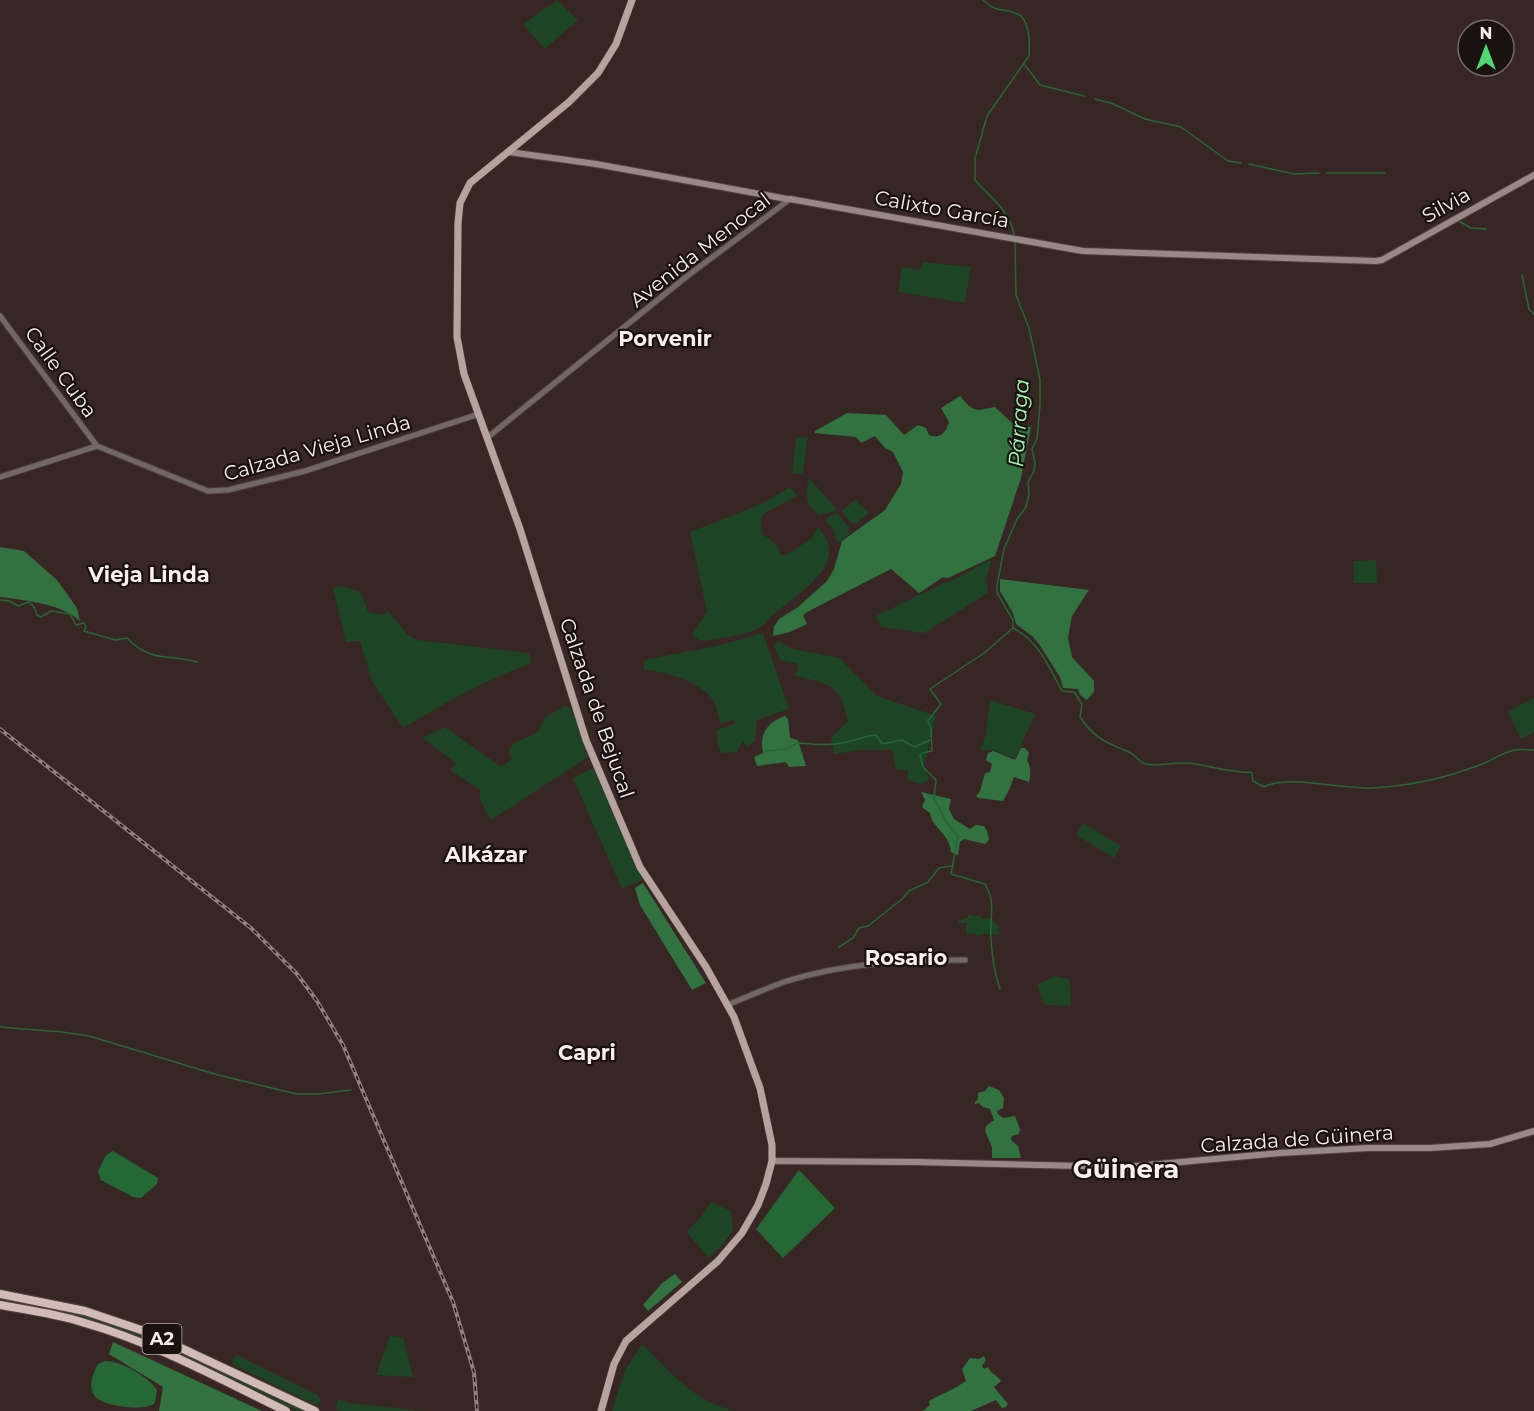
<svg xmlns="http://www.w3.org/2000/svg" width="1534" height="1411" viewBox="0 0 1534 1411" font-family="Montserrat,sans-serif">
	<rect width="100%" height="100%" fill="#382624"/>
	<path fill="#1d4425" d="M557,0L578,20L545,49L523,24Z
		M923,262L971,267L965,303L898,292L902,267L921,270Z
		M808,437L803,473L792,474L796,438Z
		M809,478L835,507L836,511L819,515C805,506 805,493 809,478Z
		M790,487L797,496L763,514L761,520L762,534L776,544L781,555H786L811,539L818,527C852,562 800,593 776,612C769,617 766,625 759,628C742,636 719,639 700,641L692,634L707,612L690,532L761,504Z
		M856,499C859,506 865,507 869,513L856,524L850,522L842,511Z
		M838,514L848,526L850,533L840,542L837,541L832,527L825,521L829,516Z
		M989,560L991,562L986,578L988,593L924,633L881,627L876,616L946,582H950Z
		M1376,560L1377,583H1354V561Z
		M340,586L361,592L368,612L383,615L388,611L407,634L417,640L529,653L532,663C486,679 445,703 403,728L372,681L360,641L346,642L333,588Z
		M763,633L789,709L757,720L755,741L747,747L743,741L737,752L721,753L717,741V730L735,724L734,720L720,723C718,716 717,706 713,700C700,682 665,671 644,670V660L721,645Z
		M778,641L793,649L839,658L877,696L936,716L924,765L929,780L922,784L907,780L908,770H896L892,750H860L834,754L831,738L848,721C839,681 829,685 793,675L797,672L798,664L780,660L774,645Z
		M1534,698V732L1521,739L1508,712Z
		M990,700L1035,714L1015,759L993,750H981L986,733Z
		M565,706L571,709L588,757L491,820L480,800V790L450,770L456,763L422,738L445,727L501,767L512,759L509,752L513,744L538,732L545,717Z
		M593,768L642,880L622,889L573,778Z
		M1083,823L1121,846L1114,858L1076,835Z
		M969,914L975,916L979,915L983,919L991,918L999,927L1000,935L984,934L978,936L973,933L966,934L967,923H958L957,921L967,918Z
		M1055,976L1070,980L1071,1006L1045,1005L1037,985Z
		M711,1202L731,1211L733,1230L721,1247L709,1258L686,1232L701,1217Z
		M0,1298C33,1305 66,1309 98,1319C171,1342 239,1378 307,1411H297L135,1337L0,1302Z
		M390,1336L403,1337L413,1377L376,1375Z
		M642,1344C663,1364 682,1387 707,1401C715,1405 725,1408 734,1411H612L624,1372Z
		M237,1355L318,1395L321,1402L316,1405L234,1365L232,1359Z
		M337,1399L350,1403L422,1411H341L336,1409Z"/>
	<path fill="#317240" d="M960,396C974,413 975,411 995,407L1012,423L1031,427L1021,478L995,556L948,578L943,577L919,593L891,569L807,612L803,615L807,624L790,632L773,636L774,627L779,619L798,607L827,581L834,569L842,541L885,510L901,484L903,472L893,452L885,448L875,436L861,443L856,437L815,433V431L847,413L886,415L904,435L918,425L926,428L929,435C940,439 946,433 949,422L941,408Z
		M0,547L24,551L57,580L77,608L80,621C63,604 24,600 0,597Z
		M1000,579L1089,590L1072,616L1068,638L1072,657L1094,681V692L1087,700L1080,695L1078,689L1063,688L1060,677L1039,644L1032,636L1016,624L1013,613L1000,591Z
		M785,716L788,719L790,738L798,740L806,766L789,767L786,762L757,766L754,757L763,753C759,734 767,722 785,716Z
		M1021,748H1025L1029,753L1027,760C1031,767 1031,774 1029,782L1014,777L1009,790L1003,801L978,798L976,796L980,791L985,773L990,772L992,764L986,760L988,753L993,751L1015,760Z
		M921,792L951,799L949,809L954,819L970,829L976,825L984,826L987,831L989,840L985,844L964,839L960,842L958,855L951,852C950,834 932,828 930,813L922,807L925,800Z
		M643,883L706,983L692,990L640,905L635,888Z
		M989,1086L999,1090L1004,1098L1003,1108L997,1111L998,1114L1003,1118L1015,1116L1020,1129L1019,1134L1012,1136L1011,1140L1018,1146L1021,1158H992V1147L985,1131L986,1126L994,1120L990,1109L983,1107L979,1103L975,1104V1102L978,1099V1093L985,1091Z
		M675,1274L682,1282L648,1311L643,1305L662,1283Z
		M113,1342L262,1411H159L163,1387L109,1354Z
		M984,1356L986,1360L982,1366L984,1369L988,1367C991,1374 997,1375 1001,1381L994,1387L1008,1404L1006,1407L1002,1408L996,1400L971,1411H923L930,1405L929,1401C941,1394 955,1389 966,1381L962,1369L970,1358L979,1359Z"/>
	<path fill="#256735" d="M113,1151L158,1178L157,1184L141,1198L133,1197L101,1180L98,1171L106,1155Z
		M799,1170L835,1208L783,1258L756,1229Z
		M105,1361C120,1360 150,1378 157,1390C156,1394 156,1401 154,1404C145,1411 101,1407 94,1395C88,1386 93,1373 98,1364Z"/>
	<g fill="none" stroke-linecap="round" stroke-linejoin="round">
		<path stroke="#256735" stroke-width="1.5" d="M1025,65L1040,85L1084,96
			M1095,99L1111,103L1145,119L1181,127L1228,161L1241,163
			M976,155L987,116L1029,56C1030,42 1030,26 1021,16C1003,5 1000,16 983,0
			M975,157V180C989,196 1011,212 1014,235
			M1249,164L1294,174L1319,173
			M1327,173H1385
			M1457,220L1471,228L1486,229
			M1522,275L1529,309L1534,314
			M0,600L9,601L18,606L29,602L34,607L37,615L41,617L51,611L70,614L76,625L84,623L86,627L84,631L115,640L127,638C151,663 168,654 197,662
			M1013,627V620L997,593V585L1004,549L1017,519L1026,507L1029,495L1028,482L1034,471L1035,463L1032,449L1037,439L1040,405V379L1029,328L1016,295L1015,243
			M1013,628C1039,642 1048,665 1062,691L1074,692L1082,704L1080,717C1094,739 1108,743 1131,753C1136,756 1139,762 1145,764C1162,767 1179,760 1196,764C1206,766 1242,774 1250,772L1252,773L1253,781L1264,787C1290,774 1341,790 1373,788C1408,786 1445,778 1477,766C1490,762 1502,752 1515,750C1521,749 1528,750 1534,750
			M766,751L787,749L797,743C812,744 828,746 842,743C854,741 864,736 876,735L882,744L902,740L914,747L930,740
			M839,947L853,938L859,928L868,926L902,899L909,891L928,882L939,868L951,866
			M1000,989C994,972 992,956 991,938C989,915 997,906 985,884L951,874L958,837L945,820L934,798L936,780L923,767L920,755L922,753L932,751L931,728L928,721L941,704L930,689L984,653L1013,628
			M0,1027L62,1032L89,1036L218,1075L297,1094H318L351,1090"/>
		<defs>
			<path id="tertiary" d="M0,316L97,446L208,491L228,490L305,471L479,414
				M488,437L686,277L790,199
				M0,477L97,446
				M727,1005C747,997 767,988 787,981C845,963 905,960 965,960"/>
			<path id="secondary" d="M509,152L596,164L787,199
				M790,199L1083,251L1376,261L1382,260L1534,175
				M772,1161L916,1162L1126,1167L1280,1153L1368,1148H1430L1490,1144L1534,1131"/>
			<path id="primary" d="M601,1411L614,1364L626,1341L718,1261L742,1233L758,1205L766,1184L772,1161V1145L760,1088L734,1017L706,967L640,867L586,740L520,529L464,374L457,337L458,223L460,203L470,183L569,102L598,73L616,44L632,0"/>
			<path id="motorway" d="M0,1294L85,1311L147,1332L315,1411
				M0,1305C28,1310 58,1314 85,1323C155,1343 220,1379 286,1411"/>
		</defs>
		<use href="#tertiary" stroke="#534240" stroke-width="7"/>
		<use href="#secondary" stroke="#534240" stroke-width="8"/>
		<use href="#primary" stroke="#534240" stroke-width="8"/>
		<use href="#motorway" stroke="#534240" stroke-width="10"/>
		<use href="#tertiary" stroke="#716766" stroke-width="5"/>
		<use href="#secondary" stroke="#988987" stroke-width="6"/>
		<use href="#primary" stroke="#b6a3a0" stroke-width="7"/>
		<use href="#motorway" stroke="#d2bab7" stroke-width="8"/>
		<defs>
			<path id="rail" d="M0,729L251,928L297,974L317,1001L343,1045L453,1302L474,1372L477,1411"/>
		</defs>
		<use href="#rail" stroke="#90817f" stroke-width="4"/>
		<use href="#rail" stroke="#1a1210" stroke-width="1.5" stroke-dasharray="4.5" stroke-linecap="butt"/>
	</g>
	<g text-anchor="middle" stroke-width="4.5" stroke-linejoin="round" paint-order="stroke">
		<rect fill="#1a1210" stroke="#b8adab" stroke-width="1.5" x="142.5" y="1324" width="39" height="30" rx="4.5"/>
		<g font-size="18" font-weight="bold" fill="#fbefed">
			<text x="162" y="1345">A2</text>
		</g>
		<g font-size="20" fill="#fbefed" stroke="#1a1210">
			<text transform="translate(1446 205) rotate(-29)" y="7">Silvia</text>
			<text transform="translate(942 209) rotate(10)" y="7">Calixto García</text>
			<text transform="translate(700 250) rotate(-38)" y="7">Avenida Menocal</text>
			<text transform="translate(61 372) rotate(54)" y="7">Calle Cuba</text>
			<text transform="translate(317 448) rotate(-16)" y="7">Calzada Vieja Linda</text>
			<text transform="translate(597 708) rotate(71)" y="7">Calzada de Bejucal</text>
			<text transform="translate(1297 1139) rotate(-4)" y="7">Calzada de Güinera</text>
		</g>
		<g font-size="21" font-weight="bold" fill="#fbefed" stroke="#1a1210">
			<text x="665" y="346">Porvenir</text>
			<text x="149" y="582">Vieja Linda</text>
			<text x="486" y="862">Alkázar</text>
			<text x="906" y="965">Rosario</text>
			<text x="587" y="1060">Capri</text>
		</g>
		<g font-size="21" font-style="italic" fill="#a0fab0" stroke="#1a1210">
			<text transform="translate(1019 423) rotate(-86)" y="7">Párraga</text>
		</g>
		<g font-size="26" font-weight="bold" fill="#fbefed" stroke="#1a1210">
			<text x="1126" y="1178">Güinera</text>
		</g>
	</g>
	<g transform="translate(1486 48)"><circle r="28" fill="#1a1210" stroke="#746a68" stroke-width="1.5"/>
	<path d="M0-4.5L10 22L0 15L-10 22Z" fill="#51d674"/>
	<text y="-9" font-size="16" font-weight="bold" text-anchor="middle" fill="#fbefed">N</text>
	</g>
</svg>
